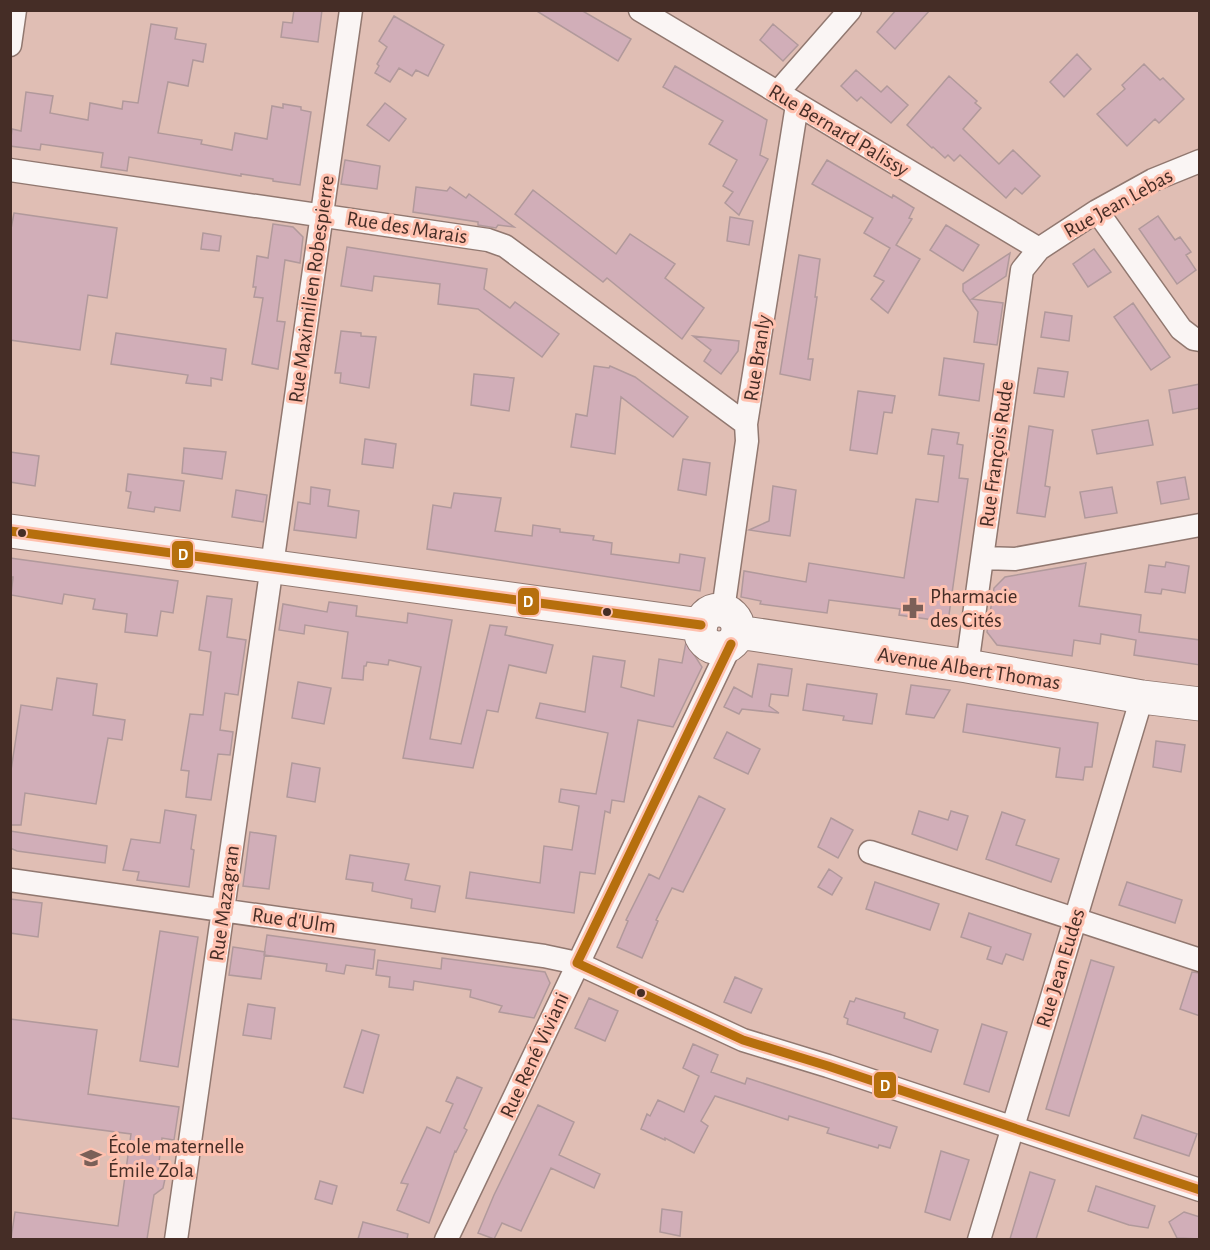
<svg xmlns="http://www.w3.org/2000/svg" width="1210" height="1250" viewBox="0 0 1210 1250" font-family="'Alegreya Sans',sans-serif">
	<rect width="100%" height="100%" fill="#e0beb4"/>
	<path fill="#d1aeb8" stroke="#b1999b" stroke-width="1.5" d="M294,10H322L318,42L281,37L283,22L292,23Z
		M535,10H581L631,39L618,61Z
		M896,10H930L895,49L877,32Z
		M394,16L444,45L428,76L416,70L412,76L399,68L390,82L375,73L379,66L377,64L387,47L379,41Z
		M151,24L177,28L175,39L206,44L203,62L193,60L188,86L168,82L158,133L202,140L201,144L232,150L235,133L267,139L272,106L283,108V104L301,107V110L311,112L300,185L273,181V179L241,174V176L129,157L127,171L101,167L103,153L41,144L40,150L10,146L12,129L21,131L26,92L53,96L50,113L88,120L90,103L122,109L123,101L138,103Z
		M773,24L798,45L783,61L760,40Z
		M1077,54L1091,69L1064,97L1050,82Z
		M1144,64L1160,80L1163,78L1184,99L1159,123L1155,119L1127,146L1097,114L1125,89L1122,85Z
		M675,66L767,120L760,155L768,159L739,215L725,203L733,192L723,186L737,160L709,144L723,121L663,87Z
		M856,70L881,92L887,86L908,105L891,123L861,97L857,101L841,86Z
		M949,76L977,101L975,103L981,108L963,129L999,164L1013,150L1040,176L1022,194L1015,188L1006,198L960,155L954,161L948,155L945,158L933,147L932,148L907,125Z
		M385,103L406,119L389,141L367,125Z
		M345,160L380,166L377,189L341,184Z
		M827,160L892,198L893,195L914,208L909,218L912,219L896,245L920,259L888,313L871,299L884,281L874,276L890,248L864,233L873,218L812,184Z
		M416,187L447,191L450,187L466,198L469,194L514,227L498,225L496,228L478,225V222L413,212Z
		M533,190L616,254L630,234L675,264L665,278L704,308L682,339L607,278L603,282L515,214Z
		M14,213L117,228L107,298L88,295L80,350L10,340V234Z
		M1158,216L1175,240L1180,237L1191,252L1186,255L1196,270L1177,284L1139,229Z
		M730,217L753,221L749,245L727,241Z
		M273,224L293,227L303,237L300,263L285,260L277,321L285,322L278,369L252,364L263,298L254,297L256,287H253L257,256L268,258Z
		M946,225L979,245L963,271L930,250Z
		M203,233L221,236L219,251L201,249Z
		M347,247L487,269L484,289L510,308L515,302L559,334L542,357L478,309L438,304L440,284L374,276L372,291L341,286Z
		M1094,249L1111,272L1088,287L1073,264Z
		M1010,253L1006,276L972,299L1003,303L997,345L974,342L978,312L963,291V284Z
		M799,255L820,259L815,297H817L808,359H813L810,380L780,374Z
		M1133,303L1170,357L1151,370L1114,317Z
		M1045,312L1072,316L1069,341L1041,337Z
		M341,331L361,333V336L376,337L369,388L340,383L341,373H335Z
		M116,333L226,349L222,380L211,378V386L186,383L188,375L111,364Z
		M693,336L739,341L738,351L721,374L704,361L711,350Z
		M944,358L984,364L979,401L939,395Z
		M594,366L609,368L610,366L635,377L688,417L673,437L621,397L615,454L571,447L576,414L587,416Z
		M1038,368L1068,372L1064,397L1034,393Z
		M474,374L514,378L509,411L471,405Z
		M1200,384V408L1173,413L1169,390Z
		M858,391L895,396L892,413L884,412L877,454L850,450Z
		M1148,420L1153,445L1097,454L1092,430Z
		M1029,426L1053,430L1045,486L1050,487L1045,517L1017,513Z
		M932,429L959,433L957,444L963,445L959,478L968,479L948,622L899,615L900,609L829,600L827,613L760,604L761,601L741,597L744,571L806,582L809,563L904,578L916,499L938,502L944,456L928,454Z
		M365,439L396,444L393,468L362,464Z
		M184,448L226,452L222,479L182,473Z
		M10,452L39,456L35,486L10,482Z
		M683,459L710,463L706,495L678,490Z
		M128,474L184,481L180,511L155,507L154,512L128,508L131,492L126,491Z
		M1185,477L1189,499L1161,504L1157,482Z
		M773,486L796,490L790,536L749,530L769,521Z
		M311,487L330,490L328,506L359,511L356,538L294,530L298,502L310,504Z
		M1112,487L1117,513L1085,518L1080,492Z
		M236,490L267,495L263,522L232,517Z
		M454,493L501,498L495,531L532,536L533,525L560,529V532L594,536L593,540L612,543L611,554L679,563L680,554L705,558L700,591L427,549L433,505L451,508Z
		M10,558L178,581L173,613L161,611L157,636L125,632L127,614L93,609L95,599L64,594L62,604L11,595L13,577H10Z
		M1166,562L1189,566L1185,593L1162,589L1161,594L1145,592L1149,565L1165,567Z
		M1086,563L1079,606L1141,615L1139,632L1200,640V665L1134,655L1136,640L1101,634L1100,644L1074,640L1072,656L997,645L987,632L994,588L1005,577Z
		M207,596L232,599L227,637L246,640L238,695L225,693L220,730L233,732L230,755L218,754L211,800L186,797L189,771L181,770L190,714L203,715L211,652L199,650Z
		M329,602L357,606L356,616L407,623L408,613L452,620L430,739L461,744L490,625L507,627L505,635L553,645L546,673L509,665L498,712L487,710L473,768L403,758L421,667L389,660L388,665L367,662L366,666H364L363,680L342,678L348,632L305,625L304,634L279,630L283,604L327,612Z
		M686,642L702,667L673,727L638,720L624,802L612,800L610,813L605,811L595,874L580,872L574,913L466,898L470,872L540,883L544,846L572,850L579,806L559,802L561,789L596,794L608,733L536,718L540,703L585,712L593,656L625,661L621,687L654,696L659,659L682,663Z
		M758,664L792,669L788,696L771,694L769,706L779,713L742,709L739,714L724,707L734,687L752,697Z
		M57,678L97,684L93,715L125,720L122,740L108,738L96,804L25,793L21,825H10V777L21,705L52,710Z
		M298,682L331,688L324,724L292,718Z
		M807,684L877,694L872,724L843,720L844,716L803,710Z
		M911,685L950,690L934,718L906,714Z
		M967,704L1098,723L1092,767H1085L1083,780L1056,777L1060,748L963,732Z
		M727,732L760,749L748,774L714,758Z
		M1156,741L1185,745L1181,772L1153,767Z
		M292,763L320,768L315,802L287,797Z
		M699,796L725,809L683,892L672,888L656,920L658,921L642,958L617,947L628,921L626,920L649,874L659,879Z
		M165,810L196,815L191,849L194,850L189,887L137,880L139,872L123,870L131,839L160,843Z
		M919,811L948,820L951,811L968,816L957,850L912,834Z
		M1002,812L1025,820L1016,845L1059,859L1051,882L986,859Z
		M831,818L853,830L838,858L818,847Z
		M10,831L107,846L105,863L17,851L10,848Z
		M250,832L276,836L269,889L243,886Z
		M350,855L409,864L405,880L440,886L435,912L411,908L412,899L372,891L373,883L346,879Z
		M829,869L842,878L832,895L818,887Z
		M875,882L939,904L930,930L866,909Z
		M1127,882L1182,900L1175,923L1119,905Z
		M10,899L42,903L38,937L10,933Z
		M969,913L1031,934L1023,960L1006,954L1002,964L987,959L991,947L961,937Z
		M160,931L198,937L178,1067L140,1061Z
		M267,935L375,950L373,969L346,965L344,974L326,971L327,964L264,955Z
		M233,947L265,952L261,979L229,975Z
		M442,958L545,972L550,983L534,1018L499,1012L502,1006L470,997L471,990L414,981L413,990L389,987L390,977L376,975L378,960L441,969Z
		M1091,960L1114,967L1069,1116L1046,1109Z
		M1192,972L1200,973V1016L1180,1009Z
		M735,977L762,989L751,1013L724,1002Z
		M589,998L618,1011L605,1041L575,1028Z
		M856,998L905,1013L904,1018L938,1030L931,1052L847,1024L848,1019L844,1017L850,1001L854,1002Z
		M248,1004L275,1008L271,1039L243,1035Z
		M10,1019L97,1030L88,1094L179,1107L174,1140L162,1138L158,1170L165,1179L163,1188L154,1195L147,1239H11L15,1212L118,1226L131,1134L10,1118Z
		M982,1024L1007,1032L989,1092L964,1084Z
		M362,1030L379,1035L363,1093L344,1087Z
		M693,1044L718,1055L711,1072L745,1084L747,1078L897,1127L890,1148L879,1145L878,1148L827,1133L829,1128L789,1116L788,1120L715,1096L701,1121L708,1126L694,1153L665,1138V1140L641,1129L647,1114L650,1116L658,1100L684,1112L699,1076L683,1068Z
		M457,1077L482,1088L464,1128L467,1130L456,1152L455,1151L429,1223L397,1210L408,1184L401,1183L427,1127L440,1133L453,1104L446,1101Z
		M538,1105L574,1122L559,1155L600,1174L594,1188L551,1168L521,1231L502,1223L494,1239L478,1233L494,1195Z
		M1142,1115L1197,1134L1189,1156L1134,1138Z
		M941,1151L969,1160L950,1220L925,1212Z
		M1030,1172L1055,1180L1036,1239H1010Z
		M320,1181L337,1186L332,1204L315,1199Z
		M1096,1186L1155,1206L1148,1228L1129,1225L1088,1211Z
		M662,1209L682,1212L680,1236L660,1232Z
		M1184,1212L1200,1217V1239L1177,1238L1169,1222Z
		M363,1222L408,1234L407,1239H358Z"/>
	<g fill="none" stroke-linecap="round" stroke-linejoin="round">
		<defs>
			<path id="street" d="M640,10L1039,249
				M10,45L15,10
				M778,92L850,10
				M10,170L488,240L505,246L746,424
				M1097,211L1181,329L1194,339L1200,340
				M982,558L1015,559L1200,525
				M723,610L747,441L746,424L797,105
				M967,666L1022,270L1039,249L1097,211L1153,180L1200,161
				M870,852L1200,960
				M10,880L544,956L577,963L743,1040L828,1066L1200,1190
				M176,1240L351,10
				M446,1240L731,644
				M979,1240L1142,697"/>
			<path id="primary" d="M10,531L701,625
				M700 629a19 19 0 1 1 38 0a19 19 0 1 1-38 0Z
				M738,632L967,666L1142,697L1200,704"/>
		</defs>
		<use href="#street" stroke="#917870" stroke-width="25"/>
		<use href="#primary" stroke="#917870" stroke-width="35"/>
		<use href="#street" stroke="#faf5f4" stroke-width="22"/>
		<use href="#primary" stroke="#faf5f4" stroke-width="33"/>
		<defs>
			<path id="bus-1" d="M10,531L701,625
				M577,963L743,1040L828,1066L1200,1190
				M577,963L731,644"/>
		</defs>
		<use href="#bus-1" stroke="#ffc1af" stroke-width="14"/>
		<use href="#bus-1" stroke="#b66f0d" stroke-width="9"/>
	</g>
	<defs>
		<symbol id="pharmacy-bare" viewBox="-9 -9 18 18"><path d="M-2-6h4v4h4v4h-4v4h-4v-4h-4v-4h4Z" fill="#7b6058" stroke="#ffc1af" stroke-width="2.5" paint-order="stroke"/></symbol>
		<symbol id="school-bare" viewBox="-9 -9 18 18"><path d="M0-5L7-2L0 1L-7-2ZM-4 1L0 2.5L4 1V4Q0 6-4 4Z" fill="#7b6058" stroke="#ffc1af" stroke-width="2.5" paint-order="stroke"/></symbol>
	</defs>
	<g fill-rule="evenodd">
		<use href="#pharmacy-bare" x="898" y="593" width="30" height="30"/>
		<use href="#school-bare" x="76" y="1143" width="30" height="30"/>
	</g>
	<g fill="#452d26" stroke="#ffc1af" stroke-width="2">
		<circle cx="22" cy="533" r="5"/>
		<circle cx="607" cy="612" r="5"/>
		<circle cx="641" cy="993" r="5"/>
	</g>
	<g text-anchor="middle" stroke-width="6" stroke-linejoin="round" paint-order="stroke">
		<g font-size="21" fill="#452d26" stroke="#ffc1af">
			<text transform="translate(839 130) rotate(31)" y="7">Rue Bernard Palissy</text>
			<text transform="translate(1118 203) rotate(-29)" y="7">Rue Jean Lebas</text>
			<text transform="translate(407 227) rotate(9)" y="7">Rue des Marais</text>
			<text transform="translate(311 289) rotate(-82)" y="7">Rue Maximilien Robespierre</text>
			<text transform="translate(757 358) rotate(-81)" y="7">Rue Branly</text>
			<text transform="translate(996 454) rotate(-82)" y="7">Rue François Rude</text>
			<text transform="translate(969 668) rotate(9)" y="7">Avenue Albert Thomas</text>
			<text transform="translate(224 903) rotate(-82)" y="7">Rue Mazagran</text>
			<text transform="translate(294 920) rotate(8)" y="7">Rue d'Ulm</text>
			<text transform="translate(1060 968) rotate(-73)" y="7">Rue Jean Eudes</text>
			<text transform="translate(534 1055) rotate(-65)" y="7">Rue René Viviani</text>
		</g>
		<g font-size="21" fill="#452d26" stroke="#ffc1af" text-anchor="start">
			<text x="930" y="603">Pharmacie<tspan x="930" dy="24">des Cités</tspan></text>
			<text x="108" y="1153">École maternelle<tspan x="108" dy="24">Émile Zola</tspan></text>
		</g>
	</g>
	<g stroke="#ffc1af" stroke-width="2">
		<rect x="171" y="540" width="23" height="29" rx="6" fill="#b66f0d"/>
		<rect x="517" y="587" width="23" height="29" rx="6" fill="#b66f0d"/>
		<rect x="873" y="1071" width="24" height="28" rx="6" fill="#b66f0d"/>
	</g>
	<g font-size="16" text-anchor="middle" font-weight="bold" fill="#fff">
		<text x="183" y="560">D</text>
		<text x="528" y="607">D</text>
		<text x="885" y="1091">D</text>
	</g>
	<rect width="1210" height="1250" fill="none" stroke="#452d26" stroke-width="24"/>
</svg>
